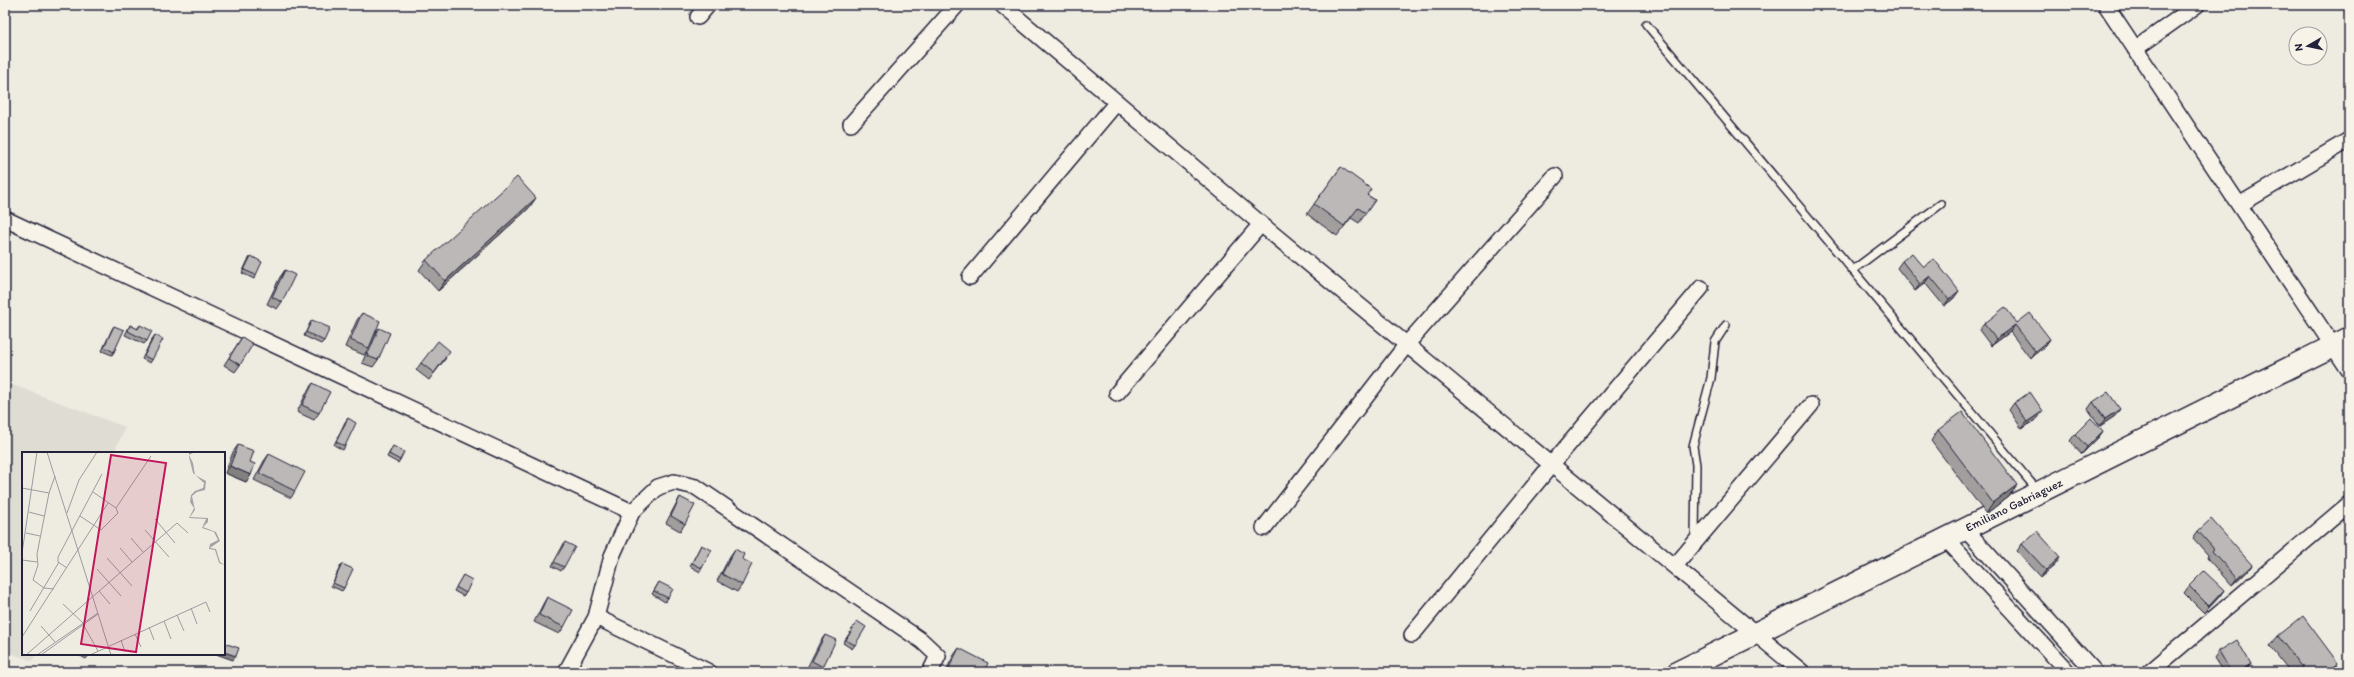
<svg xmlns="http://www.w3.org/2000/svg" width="2354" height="677" viewBox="0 0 2354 677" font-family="Itim,sans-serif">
	<rect width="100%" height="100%" fill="#eeebe1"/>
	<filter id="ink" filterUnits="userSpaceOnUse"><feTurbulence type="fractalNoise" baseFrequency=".025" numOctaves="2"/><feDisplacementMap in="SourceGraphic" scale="8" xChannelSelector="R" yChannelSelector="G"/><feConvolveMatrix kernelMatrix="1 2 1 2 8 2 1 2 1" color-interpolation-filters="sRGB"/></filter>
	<g filter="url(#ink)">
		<path fill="#dfdcd4" d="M5,382L125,427L114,453H23V654H36L33,661L5,651Z"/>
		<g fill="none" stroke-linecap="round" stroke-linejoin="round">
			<defs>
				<path id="lane" d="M1646,24L2038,491
					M1853,270L1941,204
					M1695,538L1696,465L1693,446L1711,378L1715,342L1726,325"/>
				<path id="street" d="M1002,5L1261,224L1802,672
					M2106,5L2349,370
					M698,17L708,5
					M2135,49L2197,5
					M851,124L957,5
					M2239,205L2349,140
					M5,219L632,512L612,556L596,617L566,672
					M970,277L1117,102
					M1117,393L1261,224
					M632,512L658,487L674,482L696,487L922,641L938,656L930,672
					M1264,528L1407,344L1555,176
					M1965,529L2095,672
					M1946,539L2068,672
					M1675,566L1811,405
					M596,617L709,672
					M1412,635L1552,464L1701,288
					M2150,672L2349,504"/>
				<path id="secondary" d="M1678,672L2349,338"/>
			</defs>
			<use href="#lane" stroke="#22223b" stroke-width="10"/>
			<use href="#street" stroke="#22223b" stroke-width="18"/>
			<use href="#secondary" stroke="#22223b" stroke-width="24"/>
			<use href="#lane" stroke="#f7f3e8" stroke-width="7"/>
			<use href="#street" stroke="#f7f3e8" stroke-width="15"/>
			<use href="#secondary" stroke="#f7f3e8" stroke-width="21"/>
		</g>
		<path fill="#a19e9d" stroke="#22223b" d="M1341,167L1367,195L1375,200L1359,223L1351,218L1337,236L1307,214Z
			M529,208L438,291L419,270L426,260Z
			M251,256L256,275L254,279L242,273L248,260Z
			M1902,261L1924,267L1954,298L1944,306L1925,283L1915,291L1897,268Z
			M285,270L282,302L277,309L267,304L280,277Z
			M362,313L369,348L364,355L345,347L357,320Z
			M312,320L324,341L321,344L304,336L310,323Z
			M2017,323L2050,339L2045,346L2030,358L2010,332L1991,346L1979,330L1984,324Z
			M130,325L137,329L140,325L147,341L144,344L125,335Z
			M114,326V352L112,355L102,351L112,329Z
			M379,328L378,360L373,367L362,363L374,335Z
			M155,335L152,360L150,363L142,359L152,339Z
			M242,337L240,365L235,372L224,365Z
			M446,358L429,380L416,370L421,363Z
			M313,383L319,413L314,420L297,412L308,390Z
			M2093,402L2115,416L2100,426L2088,409Z
			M2014,403L2038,418L2022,429L2009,410Z
			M348,418L345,446L343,450L334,445L345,422Z
			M1938,430L2009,496L1986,514L1931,441Z
			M2103,431L2098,438L2082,454L2070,441L2075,434Z
			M238,445L250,462L251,475L246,482L225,473L233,452Z
			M393,446L400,460L398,463L387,457Z
			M269,454L295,491L291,498L254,480L264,461Z
			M680,497L685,524L680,531L666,523L676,504Z
			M2198,531L2252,565L2247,572L2232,586L2207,558L2208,555L2193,538Z
			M565,542L564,567L561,571L552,566Z
			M2022,544L2056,564L2041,577L2017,551Z
			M701,545L702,568L700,572L690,566L699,549Z
			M735,549L742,585L737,592L717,581L730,556Z
			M342,564L344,588L342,591L331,586L340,567Z
			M463,575L466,593L463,596L454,591Z
			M659,582L668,598L665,602L652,594Z
			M2189,586L2224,590L2219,597L2204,613L2184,593Z
			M547,597L564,627L559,634L534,622L543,604Z
			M855,625V645L852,649L843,643Z
			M825,635L823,667L819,672H814L807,668L820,642Z
			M2278,636L2332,672H2290L2270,646Z
			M959,648L984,672H945L954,655Z
			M2219,651L2251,664L2245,672H2223L2214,658Z
			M77,654H90L86,659Z"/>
		<path fill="#838180" stroke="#22223b" d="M536,198L529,208L438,291L445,281Z
			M1930,276L1925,283L1915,291L1920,284Z
			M1959,291L1954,298L1944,306L1949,299Z
			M2015,325L2010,332L1991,346L1996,339Z
			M2050,339L2045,346L2030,358L2035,351Z
			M2120,409L2115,416L2100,426L2105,419Z
			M2043,411L2038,418L2022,429L2027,422Z
			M2103,431L2098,438L2082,454L2087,447Z
			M230,466L251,475L246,482L225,473Z
			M2017,485L2009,496L1986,514L1993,503Z
			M2060,557L2056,564L2041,577L2046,570Z
			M2252,565L2247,572L2232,586L2237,579Z
			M2224,590L2219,597L2204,613L2209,606Z
			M224,652L236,656L233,660L216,654H224Z
			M2338,663L2332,672H2327Z
			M2251,664L2245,672H2238Z"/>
		<path fill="#bbb8b7" stroke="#22223b" d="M1341,167L1371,189L1367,195L1375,200L1366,213L1358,208L1344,226L1314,204Z
			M517,177L536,198L445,281L426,260Z
			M1912,253L1924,267L1934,259L1959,291L1949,299L1930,276L1920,284L1902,261Z
			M251,256L262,262L256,275L244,270Z
			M285,270L295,275L282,302L272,297Z
			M2005,307L2017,323L2030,313L2050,339L2035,351L2015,325L1996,339L1984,324Z
			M362,313L380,321L369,348L350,340Z
			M312,320L330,328L324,341L306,332Z
			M130,325L138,329L140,325L152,331L147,341L128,331Z
			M114,326L124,330L114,352L104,347Z
			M379,328L390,333L378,360L367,356Z
			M155,335L163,339L152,360L144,356Z
			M242,337L253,344L240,365L229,358Z
			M438,341L450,351L434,373L421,363Z
			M313,383L330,392L319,413L302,405Z
			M2030,392L2043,411L2027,422L2014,403Z
			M2108,392L2120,409L2105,419L2093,402Z
			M1962,412L2017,485L1993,503L1938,430Z
			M348,418L356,423L345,446L336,442Z
			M2091,418L2103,431L2087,447L2075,434Z
			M238,445L254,451L250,462L255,464L251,475L230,466Z
			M393,446L404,452L400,460L389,454Z
			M269,454L305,472L295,491L259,473Z
			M680,497L695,505L685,524L671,516Z
			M2211,519L2252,565L2237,579L2212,551L2214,549L2198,531Z
			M2037,531L2060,557L2046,570L2022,544Z
			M565,542L575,547L564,567L554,562Z
			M701,545L712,550L702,568L692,563Z
			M735,549L744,554L742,559L752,564L742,585L722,574Z
			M342,564L353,569L344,588L333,583Z
			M2204,571L2224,590L2209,606L2189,586Z
			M463,575L472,580L466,593L456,587Z
			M659,582L673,589L668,598L654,591Z
			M547,597L573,610L564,627L539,615Z
			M2303,616L2338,663L2327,672H2305L2278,636Z
			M857,621L866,627L855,645L846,640Z
			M825,635L836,640L823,667L812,661Z
			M2237,640L2251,664L2238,672H2231L2219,651Z
			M224,643L239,648L236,656L224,652Z
			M959,648L988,663L984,672H973L971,671V672H952L948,670Z"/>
	</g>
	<g text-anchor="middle" stroke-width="3" stroke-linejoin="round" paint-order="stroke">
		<g font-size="12" fill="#22223b" stroke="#f7f3e8">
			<text transform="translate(2014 505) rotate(-26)" y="4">Emiliano Gabriaguez</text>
		</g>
	</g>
	<g transform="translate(22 452)">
		<rect width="203" height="203" fill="#eeebe1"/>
		<path d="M167,0H173L167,3L171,11L173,23L184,29L183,38L175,40L170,44L173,58L168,65L186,66V70L181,75L194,80L198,89L188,96L194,97L198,110L203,113L197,111L193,98L187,97L188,92L196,88L192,80L180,76L184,67L167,66L172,56L168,50L169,43L173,39L181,36L182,31L171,21L167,5Z" fill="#a6a3a6"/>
		<path fill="none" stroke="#9c9b9f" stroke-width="1" d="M25,0L89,203M0,36L27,41M71,40L94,56L129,4M7,60L22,64M45,61L57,28L75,0M58,64L79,78L96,61L94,56M133,67L153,91M123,78L147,105M4,81L18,84M109,86L121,100M98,96L110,110M0,101L15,0M85,106L110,134M0,108L15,110M45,116L36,110V105L80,22M75,117L99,144M32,137L22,136L11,128L16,113L15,102L27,41L33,24M77,139L88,152M41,152L61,171M169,156L175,172M8,159L37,110M155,163L162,179M142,169L149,187M61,172L76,199M19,174L33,190M127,175L132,188M113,182L119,195M0,185L86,51M99,188L103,200M4,203L155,71L166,81M15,203L76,161M19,203L76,162M68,203L184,150L188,160"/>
		<path fill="#c2185b" fill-opacity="0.15" stroke="#c2185b" stroke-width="2" d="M89,3L144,11L114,200L59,192Z"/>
		<rect width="203" height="203" fill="none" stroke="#22223b" stroke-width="2"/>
	</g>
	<rect width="2354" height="677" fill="none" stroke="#f7f3e8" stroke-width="20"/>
	<rect x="10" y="10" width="2334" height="657" fill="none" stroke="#22223b" stroke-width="1.5" filter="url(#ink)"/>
	<g transform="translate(2308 46) rotate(261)"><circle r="19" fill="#f7f3e8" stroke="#a29fa3"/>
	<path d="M0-3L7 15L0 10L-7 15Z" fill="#22223b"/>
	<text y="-6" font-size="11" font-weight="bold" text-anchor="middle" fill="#22223b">N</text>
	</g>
</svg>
